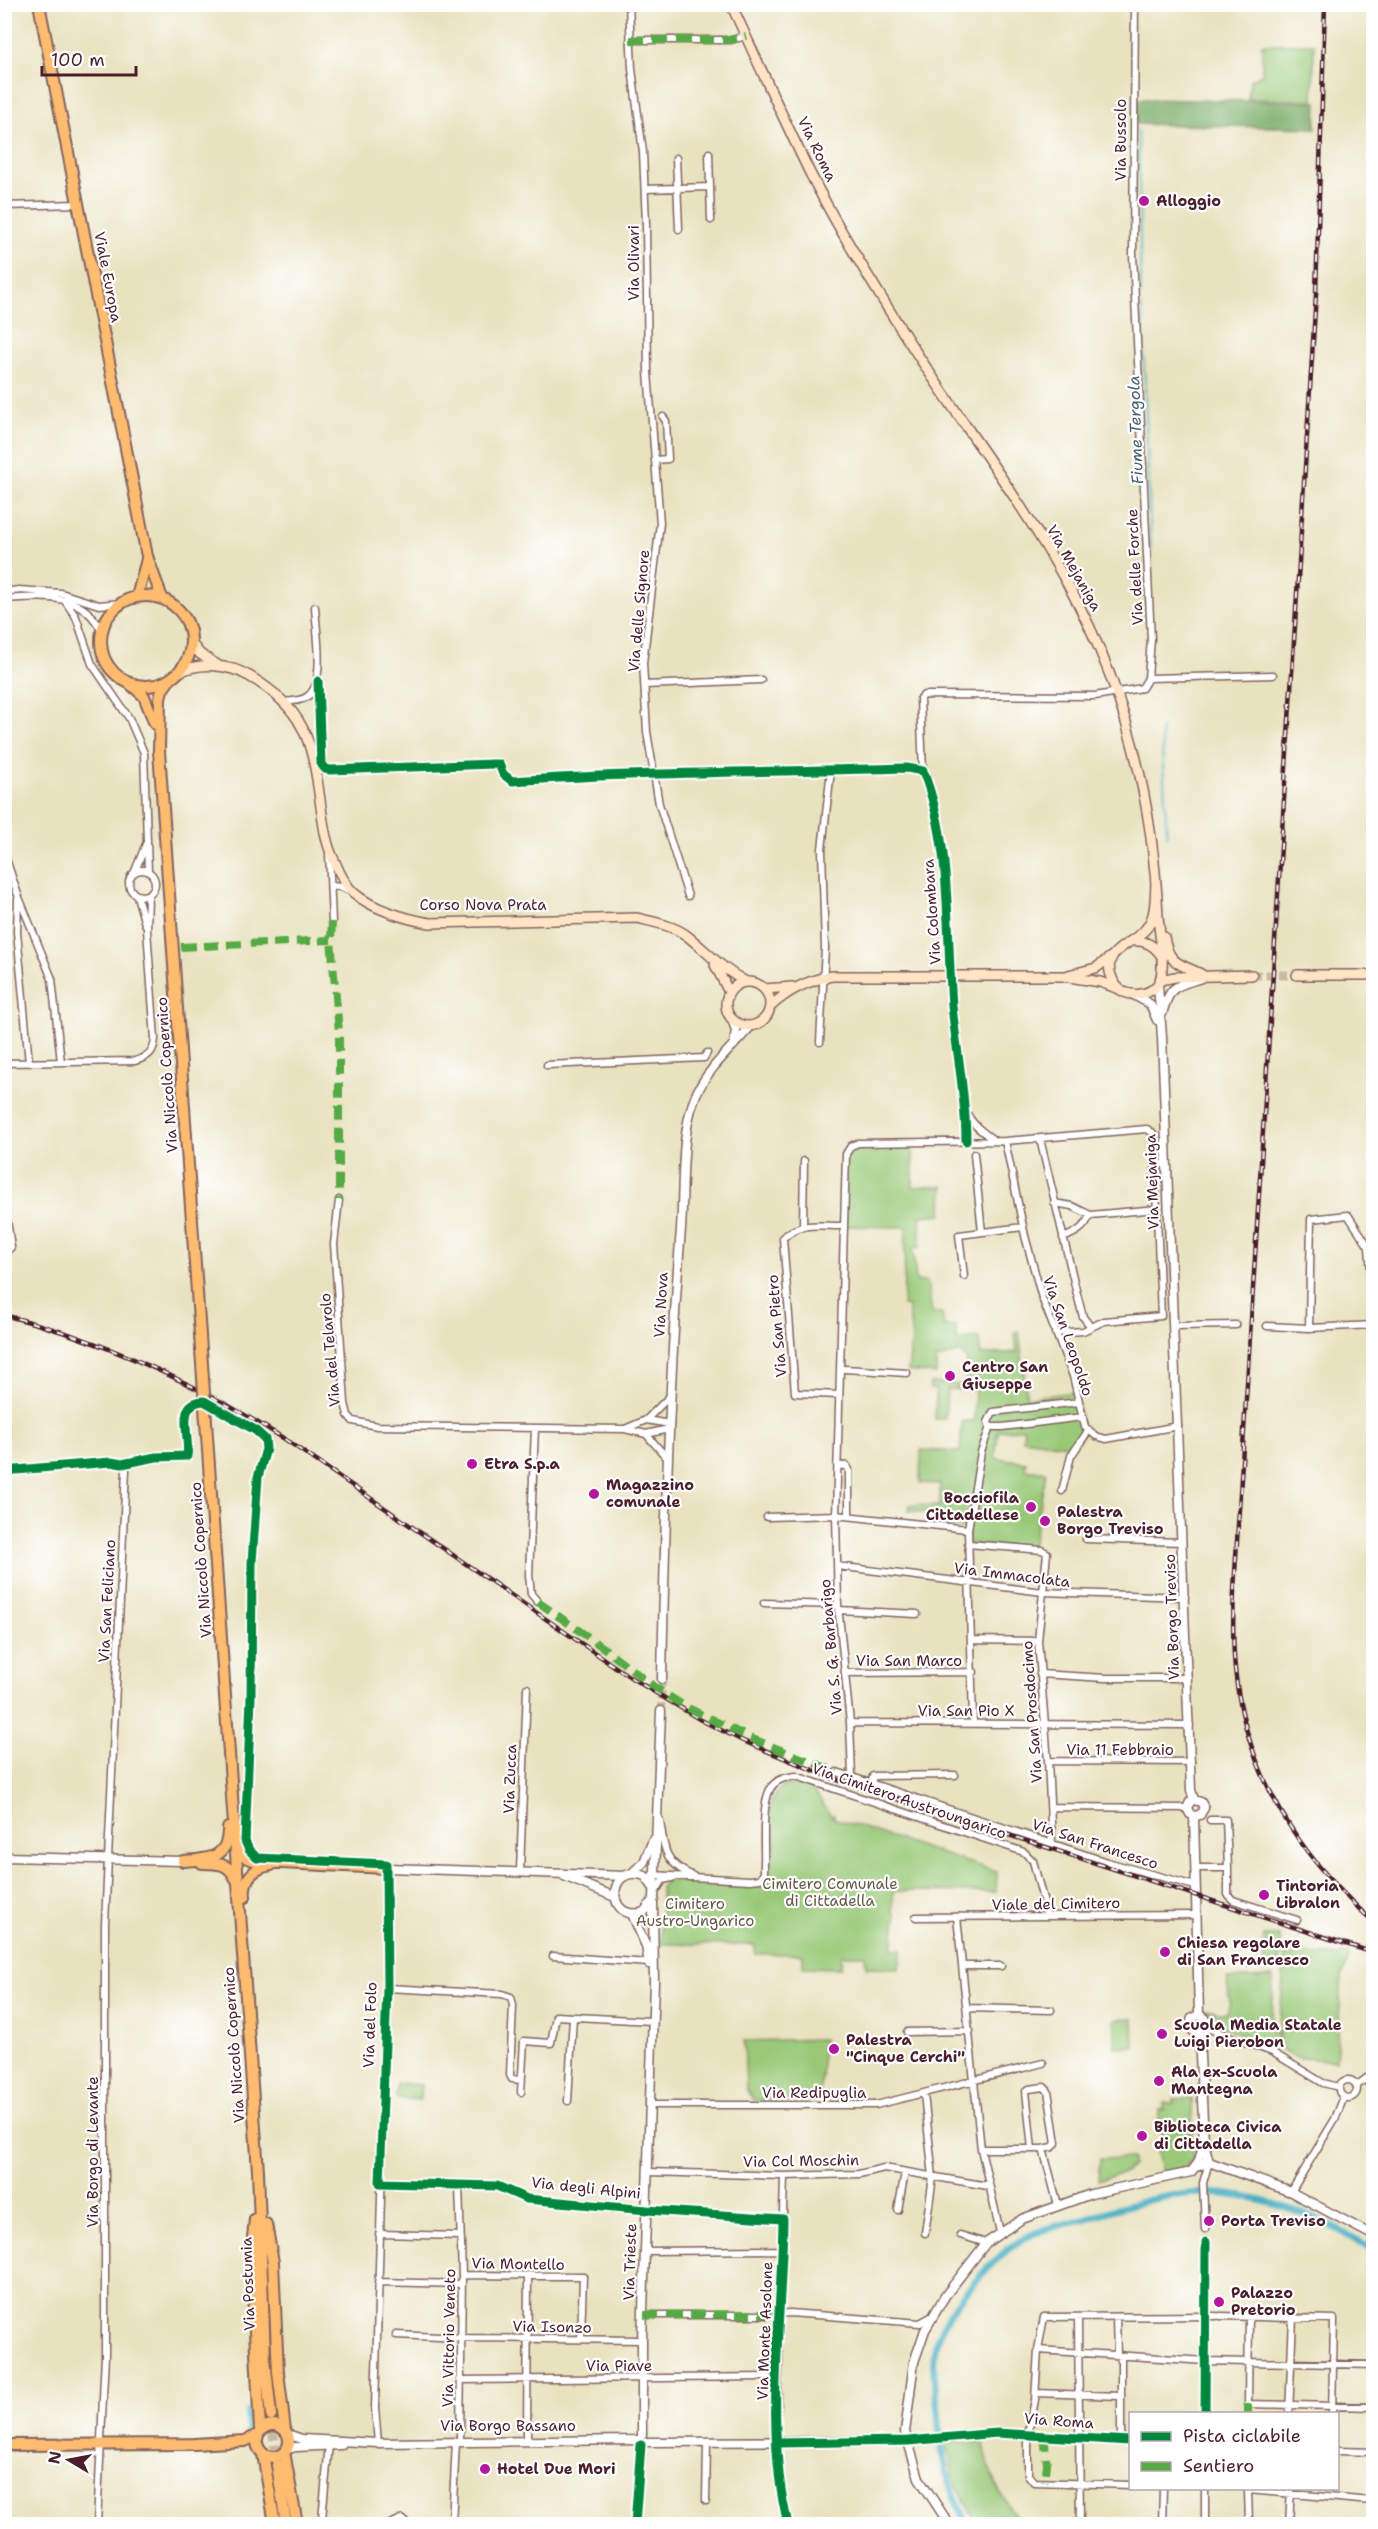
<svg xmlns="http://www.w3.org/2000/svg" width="1378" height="2529" viewBox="0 0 1378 2529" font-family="'Shantell Sans',sans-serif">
	<rect width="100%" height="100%" fill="#fff"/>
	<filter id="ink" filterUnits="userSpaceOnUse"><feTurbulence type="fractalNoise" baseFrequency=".0167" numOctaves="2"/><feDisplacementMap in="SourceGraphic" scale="12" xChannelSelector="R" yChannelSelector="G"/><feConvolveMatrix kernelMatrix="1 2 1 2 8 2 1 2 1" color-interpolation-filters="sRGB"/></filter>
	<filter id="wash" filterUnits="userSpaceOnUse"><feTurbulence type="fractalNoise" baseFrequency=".008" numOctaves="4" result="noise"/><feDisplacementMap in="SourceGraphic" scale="24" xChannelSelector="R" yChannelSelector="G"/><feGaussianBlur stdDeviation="1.35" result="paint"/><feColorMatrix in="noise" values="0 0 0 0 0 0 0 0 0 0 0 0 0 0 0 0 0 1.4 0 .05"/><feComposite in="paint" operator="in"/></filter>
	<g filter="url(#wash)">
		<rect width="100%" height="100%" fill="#e9e2bf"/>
		<path fill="#99c977" stroke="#727451" stroke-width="1.5" d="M1262,44H1314L1313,100L1248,99L1250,80L1262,74Z
			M913,1141V1187L943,1186L942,1214L920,1216V1247L913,1248L916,1281L927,1282L932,1313H942L944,1327L956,1326L957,1340L979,1338L981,1355L1017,1352L1015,1332L1019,1331L1027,1398L1074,1392L1084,1431L1074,1446L1023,1439L1024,1428L998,1431L995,1458L1026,1462L1025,1469L1046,1472L1032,1549L968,1544V1529L939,1526L940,1514L909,1511L910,1505L940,1506V1484L920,1483L921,1450L960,1452L962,1421H974L975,1390L947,1389L945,1419H935L936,1390L930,1389V1383L966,1385L967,1361L960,1352L936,1360V1374L908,1371L912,1338L908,1307L903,1306L906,1227L843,1226L846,1154L851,1146Z
			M789,1784C813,1783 819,1798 831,1816L834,1815L833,1818L997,1872L996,1892L893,1891V1911L896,1916L893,1949H902L899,1968L866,1967L865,1955H841V1968L803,1967V1954H755V1945L661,1944V1887L666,1882L674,1880L734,1882L767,1887C772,1859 756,1793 789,1784Z
			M1264,1936H1280V1968H1264Z
			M1285,1953L1340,1956L1343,1953L1350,1955L1342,1976L1336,2061L1294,2057L1278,2047Z
			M1273,1977L1272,2033L1275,2030H1278L1276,2046C1258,2040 1213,2028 1207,2010H1215V2013H1227L1230,2003L1227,1979Z
			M1133,2018L1134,2047H1115V2019Z
			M823,2039L820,2101L753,2100L746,2089L744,2041Z
			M397,2083L421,2085L420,2100L396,2098Z
			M1174,2099H1192L1193,2159L1186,2167L1161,2172L1156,2145L1161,2142L1162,2129H1159V2110H1164V2103H1174Z
			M1132,2158V2165L1125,2173L1098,2180L1100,2159Z
			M946,2442L984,2443C989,2478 1001,2497 1022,2524H977L955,2484Z"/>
		<path fill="#7aad68" stroke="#62664a" stroke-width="1.5" d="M1137,99L1317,102L1316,128L1137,124Z"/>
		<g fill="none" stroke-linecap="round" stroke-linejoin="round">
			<path stroke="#42adc1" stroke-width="2" d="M1138,130L1141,296
				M1142,306L1151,553
				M1161,728L1167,836"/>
			<path stroke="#42adc1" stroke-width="7" d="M248,2412V2433
				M968,2524C946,2489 941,2453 938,2412C936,2389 930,2363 937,2340C948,2307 995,2255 1025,2238C1041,2229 1062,2225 1080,2220C1127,2206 1172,2189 1222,2194C1275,2199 1329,2222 1374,2250"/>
		</g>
	</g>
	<g filter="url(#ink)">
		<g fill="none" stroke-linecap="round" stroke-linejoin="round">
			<path stroke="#c9bba1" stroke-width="6" stroke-dasharray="6 3" stroke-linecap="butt" d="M954,2439L985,2434"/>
			<path stroke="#c9bba1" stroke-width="8" stroke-dasharray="8 4" stroke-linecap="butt" d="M661,1711L662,1679"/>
			<path stroke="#c9bba1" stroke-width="9" stroke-dasharray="9 4.5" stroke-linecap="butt" d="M1252,975H1297"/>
			<path stroke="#c9bba1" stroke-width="10" stroke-dasharray="10 5" stroke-linecap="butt" d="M271,2415L277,2465"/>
			<defs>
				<path id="minor" d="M629,4L632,69L643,152L646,224L648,372L660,523L643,663L647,732L659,804L688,896
					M630,40H731L746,36
					M709,153L711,220
					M676,158L679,229
					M645,189L710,187
					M4,206L78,204
					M655,460L668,459L666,421L663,417
					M4,592L19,590L61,593L99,605L122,603
					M4,599C42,597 85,591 102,633
					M65,601L76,617L92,664L129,718L144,753L148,871
					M1148,678L1273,675
					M318,681L321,764L325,769L330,770L494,764H499L503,774L512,781C644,772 775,772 907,768L923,771C952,845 946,926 952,1005C956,1050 966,1095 966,1141
					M645,685L761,680
					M285,702C293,701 302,701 308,696C326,683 316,628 315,607
					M923,771L920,699L924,695L1095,696L1142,688L1148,678L1151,639L1133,255L1135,4
					M4,853L18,895L52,979L61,1062
					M329,853L332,922
					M129 883a13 13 0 1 1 26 0a13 13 0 1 1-26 0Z
					M135,871L146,844
					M331,886L341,887L350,891
					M137,896L145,924
					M18,899L17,932L29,1063
					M820,1042L825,948L822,849L831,770
					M4,1063L135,1061C148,1057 154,1053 155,1039L147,930L148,895
					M547,1065L704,1058L707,1053
					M966,1110C970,1124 984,1133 995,1141
					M1040,1139L1076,1290L1083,1317L1091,1327
					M1005,1141L1025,1236L1042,1298L1073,1376L1085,1427L1096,1436L1106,1439L1178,1426
					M974,1154L982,1232
					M339,1200L334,1244L345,1403L348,1415L353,1421L377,1426L625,1429L646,1434L668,1459
					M4,1201L11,1247L4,1256
					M1054,1203L1072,1206L1090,1215L1157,1209
					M803,1225L804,1161
					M1063,1238C1076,1233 1085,1228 1090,1215
					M964,1276L959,1235L1023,1227
					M1371,1325L1374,1341
					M1173,1326L1236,1325
					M1267,1326L1309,1328L1374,1325
					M1309,1328L1311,1219L1348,1215L1369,1247L1374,1308
					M1055,1333L1083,1331L1104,1321L1161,1316L1155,1164
					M845,1369L907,1373
					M839,1395L795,1393L783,1238C799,1221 821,1226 843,1226
					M1079,1402L993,1412L988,1422L990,1427H1002L1083,1417
					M646,1420L670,1424
					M535,1428L529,1575L531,1594L538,1602
					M625,1429L646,1420L671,1395
					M646,1434L669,1429
					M837,1465L847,1466L849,1470V1516
					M4,1471L111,1462L122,1464L126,1470L105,1924V2355L97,2524
					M1062,1491L1071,1456L1088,1431
					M767,1517L836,1515L968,1529
					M1086,1539L1182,1542
					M968,1544L1042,1550L1047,1553L1038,1641L1048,1761L1052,1843
					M837,1566L1043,1592L1185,1597
					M764,1603L838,1605
					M838,1610L917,1614
					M972,1640L1038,1641
					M846,1673L974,1672
					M1040,1674L1105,1678H1188
					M850,1723L1190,1725
					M973,1723L968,1529L981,1452L990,1427
					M1048,1761L1191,1762
					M837,1772L1107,1862L1195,1886
					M852,1777L850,1723L838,1605L836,1515L846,1154L851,1146L858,1143L1005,1141L1147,1129L1153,1133L1155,1164H1166
					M871,1785L873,1776L955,1775
					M1051,1807L1187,1808
					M660,1820C664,1849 664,1863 693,1876
					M1210,1820H1226L1228,1868
					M1195,1868H1228V1895L1233,1900L1297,1920
					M520,1871L527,1688
					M652,1875L750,1880L760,1879L764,1873V1863C765,1845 760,1796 774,1784C780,1778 788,1777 796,1776L1024,1852L1033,1861L1047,1915
					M656,1891L663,1880L672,1878
					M916,1917L1197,1915
					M957,1917L981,2149L1000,2232
					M553,1956L649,1963
					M962,1966H1001
					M387,1988L502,1994L511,1997L513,2005L510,2075L512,2079L521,2080
					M967,2008L1051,2010
					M1207,2028L1272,2052L1323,2083L1339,2087
					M907,2032L970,2031
					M1339 2089a9 9 0 1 1 18 0a9 9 0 1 1-18 0Z
					M1356,2086L1374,2073
					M521,2092L524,2041L551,2043L556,2016L652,2021
					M924,2094L933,2177L925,2233
					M568,2101L573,2017
					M650,2105H876L1043,2063
					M981,2149H1043L1058,2205
					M1032,2149L1026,2091L1029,2089L1044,2087L1048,2091L1056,2143L1053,2147L1043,2149
					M648,2172L784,2176L859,2174L884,2168L988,2186
					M784,2176L777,2435L782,2498L788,2524
					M380,2183L497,2186L527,2199L647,2210L783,2219
					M459,2185L462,2275L460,2441
					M1291,2192L1335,2119L1344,2097
					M898,2210L905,2172
					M1205,2229L1203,2183L1209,2162
					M379,2234L460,2236
					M960,2235L986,2243
					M646,2251L783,2250
					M462,2275L583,2276L581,2339
					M378,2282L461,2284
					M644,2315H766L790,2313L920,2323L931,2317
					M1220,2316L1334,2319L1332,2414
					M1249,2316L1248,2404L1374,2407
					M1116,2317L1117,2355
					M1078,2318L1080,2524
					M396,2335L461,2338L642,2340
					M1038,2350L1206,2361L1374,2365
					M1121,2356V2440
					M460,2380L777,2377
					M1036,2393L1120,2396
					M1205,2414L1206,2240
					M1289,2414L1293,2317
					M985,2434H1028L1130,2441
					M527,2441L528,2275
					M908,2441L954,2439
					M378,2443L375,2408L387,1988V1868
					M1338,2451L1374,2452
					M1130,2485L1034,2482L1028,2475V2434L1035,2400L1038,2350L1044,2317L1216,2316
					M706,2501L707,2443
					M322,2519L329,2444
					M390,2524L402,2519L408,2524
					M452,2524L456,2441
					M635,2524L641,2445
					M1162,2524L1163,2488
					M1205,2524V2488
					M1249,2524L1248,2490L1371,2501L1374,2458
					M1289,2524L1291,2489"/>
				<path id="tertiary" d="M1158,985L1162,1037L1191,1790L1194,1800
					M1132,994L1150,1004L1157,1020
					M1162,1014C1170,985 1174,987 1201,978
					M733,1022L736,1030L734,1045
					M662,1679C665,1529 669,1378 681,1229C684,1188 680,1135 695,1097C706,1070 732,1048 751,1026
					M1194,1800L1190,1802L1187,1808L1190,1814L1194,1816L1199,2015
					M1194,1816L1200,1815L1204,1808L1201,1802L1194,1800
					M4,1857L183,1861
					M387,1868L625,1876
					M631,1874L644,1862L653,1840
					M564,1876L615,1897
					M655,1890L645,1876C607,1861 604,1924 644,1912L654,1899L661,1711
					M632,1914L646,1946L649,1964
					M1199,2015L1192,2018L1190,2024L1193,2031L1199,2033
					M1199,2015L1205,2018L1208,2024L1205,2030L1199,2033
					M1199,2033L1204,2143L1209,2162
					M1196,2167L1209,2162L1291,2192L1374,2236
					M287,2434L302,2439L378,2443L637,2440
					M642,2435V2340L654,1982L653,1903
					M647,2442L908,2441
					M286,2449L296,2447L341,2445
					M949,2524L919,2478L905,2432L914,2362L925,2330L945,2296L986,2243L1022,2219L1091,2194L1191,2172L1198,2163L1204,2144"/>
				<path id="secondary" d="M731,4C757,60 782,116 809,171C836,225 869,278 901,329C955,415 1018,494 1067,583C1124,685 1153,799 1158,916C1159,932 1167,972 1158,984C1151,994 1136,997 1124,992C1118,989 1114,984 1112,978C1099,948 1136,945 1148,926C1156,914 1155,898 1156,883
					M191,643L200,654L219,666
					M179,672C201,662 228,664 249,676C304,708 312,740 320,800C323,821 325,843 335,862C339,872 345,885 354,893C372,909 406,919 430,923L637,918C653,922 672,925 686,935C708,952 719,967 746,982
					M1164,937C1168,964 1180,964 1201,974
					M1131,941C1144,940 1153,944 1161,955
					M715,965L729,992
					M1068,975L1096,968L1112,956
					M1297,975H1374
					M1160,980L1175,977L1252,975
					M726 1004a22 22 0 1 1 44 0a22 22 0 1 1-44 0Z
					M764,989L792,987
					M770,1007C787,991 808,980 832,976H1063L1100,982L1117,988"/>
				<path id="primary" d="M39,4L147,556L162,598
					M101 641a45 45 0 1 1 90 0a45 45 0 1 1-90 0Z
					M137,597L147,559
					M257 2441a16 16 0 1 1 32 0a16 16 0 1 1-32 0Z
					M4,2445L194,2444L245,2441L258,2435"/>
				<path id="trunk" d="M170,679L162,690L160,698L159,751L203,1378
					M128,682L144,696L155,724
					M206,1422L258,2171L265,2359L271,2415
					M236,1844L245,1857L259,1862L387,1868
					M183,1861C208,1859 229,1859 228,1828
					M202,1863C218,1863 229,1863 236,1879
					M245,1897C243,1879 253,1868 271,1865
					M255,2219L252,2246V2272L260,2431
					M266,2224L273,2262L278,2372L285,2430
					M284,2452L297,2524
					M263,2454L275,2524
					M277,2465L286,2524"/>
			</defs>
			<use href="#minor" stroke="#82635f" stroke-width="9"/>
			<use href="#tertiary" stroke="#82635f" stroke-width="11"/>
			<use href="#secondary" stroke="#82635f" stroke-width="12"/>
			<use href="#primary" stroke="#82635f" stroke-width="14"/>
			<use href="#trunk" stroke="#82635f" stroke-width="14"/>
			<use href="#minor" stroke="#fff" stroke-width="6"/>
			<use href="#tertiary" stroke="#fff" stroke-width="8"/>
			<use href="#secondary" stroke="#ffe4c6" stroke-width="9"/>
			<use href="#primary" stroke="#febc70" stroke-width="10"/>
			<use href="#trunk" stroke="#febc70" stroke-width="10"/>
			<defs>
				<path id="rail" d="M1325,4L1316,294L1235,1573C1233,1605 1232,1637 1235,1669C1245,1770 1297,1856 1374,1922
					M4,1315C104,1340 197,1384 283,1438L633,1679L701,1720L743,1741L832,1778L1374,1953"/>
			</defs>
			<use href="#rail" stroke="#4a1f2b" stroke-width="4.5"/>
			<use href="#rail" stroke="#fff" stroke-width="2" stroke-dasharray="7" stroke-linecap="butt"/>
			<defs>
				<path id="trunk-bridge" d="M203,1378L206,1422"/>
			</defs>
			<use href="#trunk-bridge" stroke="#82635f" stroke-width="14" stroke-linecap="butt"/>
			<use href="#trunk-bridge" stroke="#febc70" stroke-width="10"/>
			<path stroke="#57aa44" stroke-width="8" stroke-dasharray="15 8" stroke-linecap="butt" d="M630,40H731L746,36
				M332,922L331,940L339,1032V1200
				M181,947L331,940
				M538,1602L604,1648L653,1686L684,1706L750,1738L837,1772
				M644,2315L779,2314
				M1248,2404V2414
				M1044,2435L1047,2464L1045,2482"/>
			<defs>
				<path id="cycleway" d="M318,681L321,764L325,769L330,770L494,764H499L503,774L512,781C644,772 775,772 907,768L923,771C952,845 946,926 952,1005C956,1050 966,1095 966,1141
					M4,1471L111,1462L122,1464L156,1457L187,1456C191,1438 174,1402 204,1401L255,1430L265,1439L266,1449L258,1477L252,1562L251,1697L245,1841L249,1850L257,1858L386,1864L387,1988L380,2183L497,2186L527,2199L647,2210L783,2219C782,2315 764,2432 788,2524
					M1205,2414L1206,2242
					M778,2443L908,2441L997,2433L1130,2441
					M635,2524L641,2445"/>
			</defs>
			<use href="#cycleway" stroke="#fff" stroke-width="13"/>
			<use href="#cycleway" stroke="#00873e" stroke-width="9"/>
		</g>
	</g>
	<g fill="#b5179e" stroke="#fff" stroke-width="2">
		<circle cx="1144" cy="201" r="6"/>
		<circle cx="950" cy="1376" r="6"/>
		<circle cx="472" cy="1464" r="6"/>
		<circle cx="594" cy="1494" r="6"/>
		<circle cx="1031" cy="1507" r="6"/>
		<circle cx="1045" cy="1521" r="6"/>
		<circle cx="1264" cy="1895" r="6"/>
		<circle cx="1165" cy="1952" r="6"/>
		<circle cx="1162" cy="2034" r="6"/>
		<circle cx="834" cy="2049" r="6"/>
		<circle cx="1159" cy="2081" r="6"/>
		<circle cx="1142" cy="2136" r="6"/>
		<circle cx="1209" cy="2221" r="6"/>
		<circle cx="1219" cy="2302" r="6"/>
		<circle cx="485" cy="2469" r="6"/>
	</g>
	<g text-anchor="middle" stroke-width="4.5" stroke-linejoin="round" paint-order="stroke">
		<g font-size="15" fill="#4a1f2b" stroke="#fff">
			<text transform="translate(1121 140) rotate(-90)" y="5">Via Bussolo</text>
			<text transform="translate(817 149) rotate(64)" y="5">Via Roma</text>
			<text transform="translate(634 263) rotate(-90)" y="5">Via Olivari</text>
			<text transform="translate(108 277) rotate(79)" y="5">Viale Europa</text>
			<text transform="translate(1135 567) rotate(-93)" y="5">Via delle Forche</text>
			<text transform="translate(1074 568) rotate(61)" y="5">Via Mejaniga</text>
			<text transform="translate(639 611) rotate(-85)" y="5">Via delle Signore</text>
			<text x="483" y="910">Corso Nova Prata</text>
			<text transform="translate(932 912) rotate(-94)" y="5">Via Colombara</text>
			<text transform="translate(167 1075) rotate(-94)" y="5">Via Niccolò Copernico</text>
			<text transform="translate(1152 1182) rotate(-92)" y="5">Via Mejaniga</text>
			<text transform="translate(661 1305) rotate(-87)" y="5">Via Nova</text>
			<text transform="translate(777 1326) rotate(-95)" y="5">Via San Pietro</text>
			<text transform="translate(1068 1336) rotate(71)" y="5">Via San Leopoldo</text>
			<text transform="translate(330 1350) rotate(-95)" y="5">Via del Telarolo</text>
			<text transform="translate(201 1560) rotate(-94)" y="5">Via Niccolò Copernico</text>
			<text transform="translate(1012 1575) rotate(7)" y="5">Via Immacolata</text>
			<text transform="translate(107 1601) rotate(-87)" y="5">Via San Feliciano</text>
			<text transform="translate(1172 1617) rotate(-92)" y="5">Via Borgo Treviso</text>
			<text transform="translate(831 1647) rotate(-95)" y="5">Via S. G. Barbarigo</text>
			<text x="909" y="1666">Via San Marco</text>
			<text x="966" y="1716">Via San Pio X</text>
			<text transform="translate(1032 1712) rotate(-94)" y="5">Via San Prosdocimo</text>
			<text x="1120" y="1755">Via 11 Febbraio</text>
			<text transform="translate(510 1779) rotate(-88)" y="5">Via Zucca</text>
			<text transform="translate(909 1801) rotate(19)" y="5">Via Cimitero Austroungarico</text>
			<text transform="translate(1095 1844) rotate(18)" y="5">Via San Francesco</text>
			<text transform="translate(1056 1904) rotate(-1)" y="5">Viale del Cimitero</text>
			<text transform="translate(370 2025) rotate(-88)" y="5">Via del Folo</text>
			<text transform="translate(234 2045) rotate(-94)" y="5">Via Niccolò Copernico</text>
			<text x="814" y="2098">Via Redipuglia</text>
			<text transform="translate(93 2152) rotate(-90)" y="5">Via Borgo di Levante</text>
			<text transform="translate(801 2161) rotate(-1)" y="5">Via Col Moschin</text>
			<text transform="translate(586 2188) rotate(6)" y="5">Via degli Alpini</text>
			<text transform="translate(630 2262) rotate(-88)" y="5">Via Trieste</text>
			<text transform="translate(518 2264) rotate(1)" y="5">Via Montello</text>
			<text transform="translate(248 2284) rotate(-92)" y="5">Via Postumia</text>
			<text transform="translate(552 2327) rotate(1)" y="5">Via Isonzo</text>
			<text transform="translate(765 2331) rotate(-88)" y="5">Via Monte Asolone</text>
			<text transform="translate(449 2338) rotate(-89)" y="5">Via Vittorio Veneto</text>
			<text x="619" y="2371">Via Piave</text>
			<text transform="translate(1059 2421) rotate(4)" y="5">Via Roma</text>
			<text x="508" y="2431">Via Borgo Bassano</text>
		</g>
		<g font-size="15" font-weight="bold" fill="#4a1f2b" stroke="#fff" text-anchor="start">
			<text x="1156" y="206">Alloggio</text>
			<text x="962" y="1372">Centro San<tspan x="962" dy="17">Giuseppe</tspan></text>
			<text x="484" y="1469">Etra S.p.a</text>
			<text x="606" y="1490">Magazzino<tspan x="606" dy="17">comunale</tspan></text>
			<text x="1019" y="1503" text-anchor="end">Bocciofila<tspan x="1019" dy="17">Cittadellese</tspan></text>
			<text x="1057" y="1517">Palestra<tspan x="1057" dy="17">Borgo Treviso</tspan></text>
			<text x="1276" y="1891">Tintoria<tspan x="1276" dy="17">Libralon</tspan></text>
			<text x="1177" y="1948">Chiesa regolare<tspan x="1177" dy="17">di San Francesco</tspan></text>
			<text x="1174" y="2030">Scuola Media Statale<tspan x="1174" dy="17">Luigi Pierobon</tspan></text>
			<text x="846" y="2045">Palestra<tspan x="846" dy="17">"Cinque Cerchi"</tspan></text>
			<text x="1171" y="2077">Ala ex-Scuola<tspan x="1171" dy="17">Mantegna</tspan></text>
			<text x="1154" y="2132">Biblioteca Civica<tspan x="1154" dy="17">di Cittadella</tspan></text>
			<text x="1221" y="2226">Porta Treviso</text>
			<text x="1231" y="2298">Palazzo<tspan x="1231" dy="17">Pretorio</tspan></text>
			<text x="497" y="2474">Hotel Due Mori</text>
		</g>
		<g font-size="15" fill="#665a46" stroke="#fff">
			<text x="830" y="1889">Cimitero Comunale<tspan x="830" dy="17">di Cittadella</tspan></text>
			<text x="695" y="1909">Cimitero<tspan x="695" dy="17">Austro-Ungarico</tspan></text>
		</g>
		<g font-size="16" font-style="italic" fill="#465f6e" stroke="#fff">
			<text transform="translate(1135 430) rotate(-92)" y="6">Fiume Tergola</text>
		</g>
	</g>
	<rect width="1378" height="2529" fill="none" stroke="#fff" stroke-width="24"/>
	<rect x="1129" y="2412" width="210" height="78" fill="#ffffff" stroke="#b7a5aa" stroke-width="1.5"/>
	<rect x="1141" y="2432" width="30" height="9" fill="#00873e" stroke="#b7a5aa" stroke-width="1.5"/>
	<text x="1183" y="2442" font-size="18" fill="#4a1f2b">Pista ciclabile</text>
	<rect x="1141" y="2462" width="30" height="9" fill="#57aa44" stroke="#b7a5aa" stroke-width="1.5"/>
	<text x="1183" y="2472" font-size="18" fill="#4a1f2b">Sentiero</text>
	<g transform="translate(69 2460) rotate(280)" stroke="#ffffff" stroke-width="4.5" paint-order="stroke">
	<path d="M0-4.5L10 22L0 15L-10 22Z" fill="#4a1f2b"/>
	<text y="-9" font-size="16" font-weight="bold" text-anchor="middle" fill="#4a1f2b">N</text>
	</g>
	<path d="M42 66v9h94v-9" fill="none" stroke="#4a1f2b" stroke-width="3"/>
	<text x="51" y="66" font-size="18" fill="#4a1f2b" stroke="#ffffff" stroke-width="4.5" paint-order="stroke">100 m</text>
</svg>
